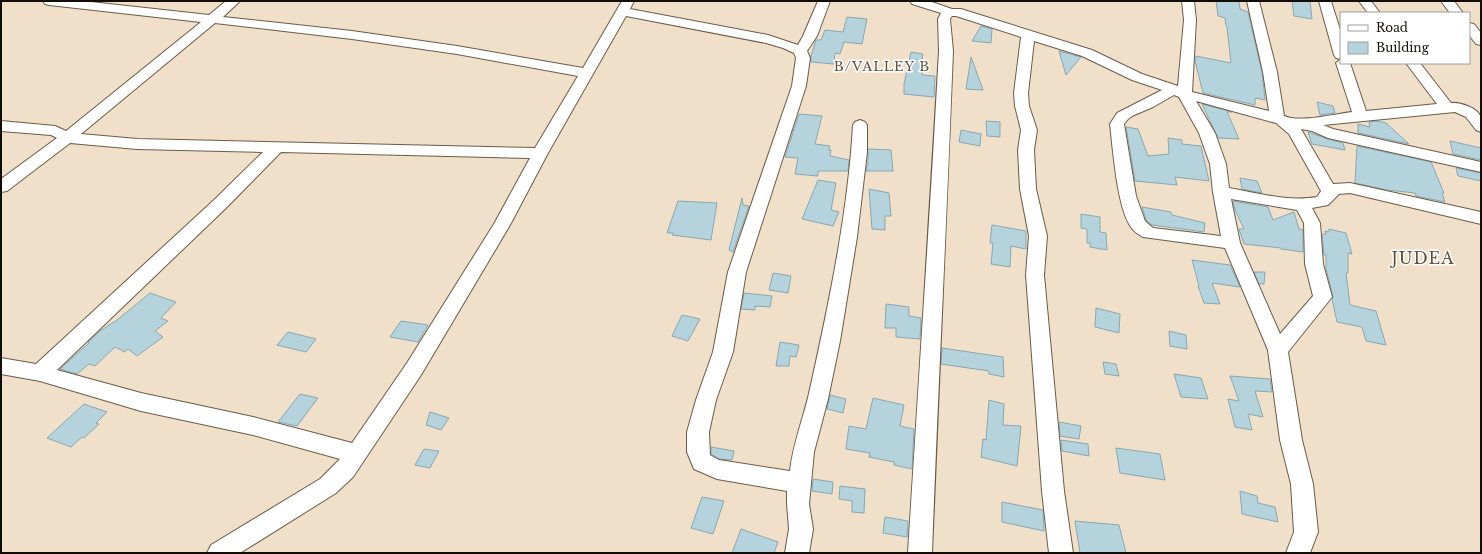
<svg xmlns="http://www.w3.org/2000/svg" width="1482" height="554" viewBox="0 0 1482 554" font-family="'Libre Baskerville',serif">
	<rect width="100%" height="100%" fill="#f1e0c9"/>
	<path fill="#b4d3dd" stroke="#89a7b0" d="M1216,1H1239L1240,9L1248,12L1262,72L1265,100L1255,98V105L1203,93L1195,61L1196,56L1231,63L1227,27L1226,26L1225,18L1218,16Z
		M1292,1H1310L1312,19L1294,16Z
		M847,17L867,19L862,44L844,42L840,54L835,53L834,64L811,62V56L816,40H821L825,30L843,32Z
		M981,26L992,29L991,43L972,41Z
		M1059,51L1081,57L1066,75Z
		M911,52L923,54L921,65H924L922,75L935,76L934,97L904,94V84Z
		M971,57L983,90L966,89Z
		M1317,102L1333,106L1335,113L1320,115Z
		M1202,104L1232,112H1227L1239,139L1218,138Z
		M799,114L822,116L815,144L830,146L829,150H831L830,156L849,160L848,171H818V176L795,174L798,158L785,157Z
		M986,121L1000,122V137L987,136Z
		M1376,121L1386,123L1409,144L1358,133V124L1370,127L1369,122Z
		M1126,127L1138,129L1148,156L1169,154L1168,138L1182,140V144L1201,146L1209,181L1175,177L1177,185L1135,181Z
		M961,130L981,134L980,146L959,142Z
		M1308,132L1328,139L1343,143L1345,150L1312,144Z
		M1450,141L1481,148V160L1453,154Z
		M1357,146L1431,162L1444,193H1442L1445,202L1416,196L1415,193L1387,190L1355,183Z
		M868,149L891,150L893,171H866L867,165H868Z
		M1456,168L1481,173V181L1458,176Z
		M1240,178L1257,181L1262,193L1242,189Z
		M818,180L836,183L831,210L839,212L833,226L802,219Z
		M869,189L889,193L891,216H885V230L872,229Z
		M742,198L743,205L749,206L733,252L729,250Z
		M678,201L717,203L711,240L672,235L673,233H667Z
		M1233,201L1268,207L1273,220L1294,212L1299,229L1303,230V252L1281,249V248L1244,244L1239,229H1244L1235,210Z
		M1142,207L1171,212L1172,215L1205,223L1204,232L1152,225L1146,220Z
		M1081,214L1100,217V232L1106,233L1107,250L1090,247V243H1087V229L1081,228Z
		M992,225L1026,231V249L1011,246L1010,267L991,264L993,243H990Z
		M1329,229L1346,233L1352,254L1348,253V273H1346L1350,305L1376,311L1386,345L1366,341L1362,327L1337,322L1332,299L1333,297L1326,269V255H1324L1322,234H1326L1325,231L1329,232Z
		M1192,260L1230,265L1240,287L1212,283L1220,304L1204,303L1198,286H1199Z
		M1254,272H1265L1264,284H1259Z
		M773,273L791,276L788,293L769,290Z
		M150,293L176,302L161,318L168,321L155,331L163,337L137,356L128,349L125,352L115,347L95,366L89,364L77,374L60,369L89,343L88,342L100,331L117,320Z
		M744,293L772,296L770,307L755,306V310L741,309Z
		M886,304L909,307V316L921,318L920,339L896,337V328H885Z
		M1096,308L1120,314L1119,333L1095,327Z
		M682,315L700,319L688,341L672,336Z
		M401,321L428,325L418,342L390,337Z
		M1169,331L1186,335L1187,349L1170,346Z
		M288,332L316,339L306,352L277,345Z
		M780,342L799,345L796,357L790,356L789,366H776Z
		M942,348L1003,357L1004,377L989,374V371L941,364Z
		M1103,362L1116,364L1119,376L1105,374Z
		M1174,374L1201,378L1208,399L1181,397Z
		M1230,376L1270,379L1272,392L1255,391L1263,417L1248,414L1252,430L1235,427L1228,399L1239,401Z
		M300,394L318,398L297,426L278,422Z
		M830,395L846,399L843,413L827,409Z
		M873,398L904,405L900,426L914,429L912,469L894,465V462L869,457L870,453L846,449L849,426L866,429Z
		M989,400L1004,404L1003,425L1021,426L1017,466L981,457L983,439L986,440Z
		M84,404L107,412L96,423L99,424L84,438L82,437L71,447L47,438Z
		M430,412L449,418L441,430L426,425Z
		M1059,422L1081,426L1079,439L1060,436Z
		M1061,440L1088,444L1089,456L1062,451Z
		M711,447L734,451L732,460L719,459L711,454Z
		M1116,448L1160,454L1165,480L1120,473Z
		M424,449L439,451L430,468L415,465Z
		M813,479L833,482L832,494L812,491Z
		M840,486L865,489L864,513L852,512V501L839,499Z
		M1240,491L1257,496L1258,503L1275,507L1278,522L1242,514Z
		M702,497L724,501L713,534L691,528Z
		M1002,502L1043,510L1044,531L1002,522Z
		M885,517L908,521L907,537L883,533Z
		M1075,521L1119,525L1126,553H1080Z
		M741,529L778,542L774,553H732Z"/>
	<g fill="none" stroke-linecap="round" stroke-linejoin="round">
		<defs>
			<path id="street" d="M43,1H82L209,15L226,1H240L223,17L352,31L457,46L583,68L622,1H634L630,9L768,35L798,45L803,36L818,1H830L817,36L807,51L810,58L806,86L746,272L733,352L716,400L709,432L710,455L719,460L790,471C793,443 804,417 810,389C829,303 848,213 853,125L855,122L860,120L865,122L867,125V152L857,237L840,341L828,399L814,452L809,504L813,529L809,553H785L789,529L787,504V491L717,479L694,469L687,452V432L696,400L713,352L728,272L792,86L796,58L794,53L783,48L766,43L626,16L548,153L510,225L421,375L353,477L336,493L240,553H207L211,545L320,479L340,459L253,435L141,411L40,381L1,374V358L36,364L214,200L263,152L137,149L70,143L7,191L1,192V179L57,138L51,135L1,131V121L55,126L66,131L201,22L49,5L45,4ZM215,23L352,39L457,54L578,76L535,148L137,139L81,134ZM281,152L530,158L494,224L407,363L352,443L253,417L141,393L57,370L226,208Z
				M910,1H929L952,9H961L1092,50L1142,74L1178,86L1184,20L1182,1H1194L1196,20L1192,92L1269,111L1263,72L1247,1H1259L1277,72L1284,116C1300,123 1334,114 1352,112L1336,63L1341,59V63H1350L1366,111L1437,104L1406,63H1420L1451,103C1460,102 1479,108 1481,118C1482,122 1481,127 1481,132L1476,130L1466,117L1455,112L1323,125L1333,129L1481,162V172L1328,138L1312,131L1301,129L1333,184L1350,183L1481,212V224L1350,193L1339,194L1328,205L1312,208L1320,223L1323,264L1332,297L1288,352L1302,440L1313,484L1318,532L1310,553H1286L1294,532L1291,484L1280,440L1268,350L1225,248L1143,237C1138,234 1134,232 1131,227C1117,208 1113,149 1110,124L1117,113L1162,90L1132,80L1082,56L1034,41L1028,93L1029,106L1037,130L1034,150L1036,189L1047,236L1044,275L1064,491L1073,553H1049L1042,491L1026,275L1029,236L1020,189L1018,150L1021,130L1015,106L1014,93L1021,37L956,16H952L950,19L953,51C947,218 938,386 932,553H908C918,386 930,218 939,51L938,19L941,13L912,4ZM1174,95L1179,97L1199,133L1210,164L1213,192L1221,236L1153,228L1145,221L1136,196L1124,124L1128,119L1132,116L1153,107ZM1196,101L1276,123L1289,134L1321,191L1317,197C1287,202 1258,193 1229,188L1226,164L1215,133ZM1231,199L1297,210L1304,223L1305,264L1313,296L1280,334L1240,243Z
				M1319,1H1331L1341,33V59L1336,58L1334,55Z
				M1359,1H1371L1380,13H1368Z
				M1441,1H1454L1463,13H1450Z
				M1469,23L1474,24L1481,33V45L1476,44L1469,35Z"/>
		</defs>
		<use href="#street" stroke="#6a5b47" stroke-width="2"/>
		<use href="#street" fill="#fff" fill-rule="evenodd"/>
	</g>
	<g text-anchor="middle" stroke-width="3" stroke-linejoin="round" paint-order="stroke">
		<g font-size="13" letter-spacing="1" fill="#5f503d" stroke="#fff">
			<text x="882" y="71">B/VALLEY B</text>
		</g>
		<g font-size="16" letter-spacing="1" fill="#5f503d" stroke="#fff">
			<text x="1423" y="264">JUDEA</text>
		</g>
	</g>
	<rect width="1482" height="554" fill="none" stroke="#120d06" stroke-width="4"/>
	<rect x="1340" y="12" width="130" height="52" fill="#ffffff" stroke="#a09e9b"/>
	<rect x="1348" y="25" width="20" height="6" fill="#ffffff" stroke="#a09e9b"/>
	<text x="1376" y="32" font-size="12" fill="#120d06">Road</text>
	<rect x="1348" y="42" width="20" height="12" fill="#b4d3dd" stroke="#a09e9b"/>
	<text x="1376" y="52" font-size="12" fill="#120d06">Building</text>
</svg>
